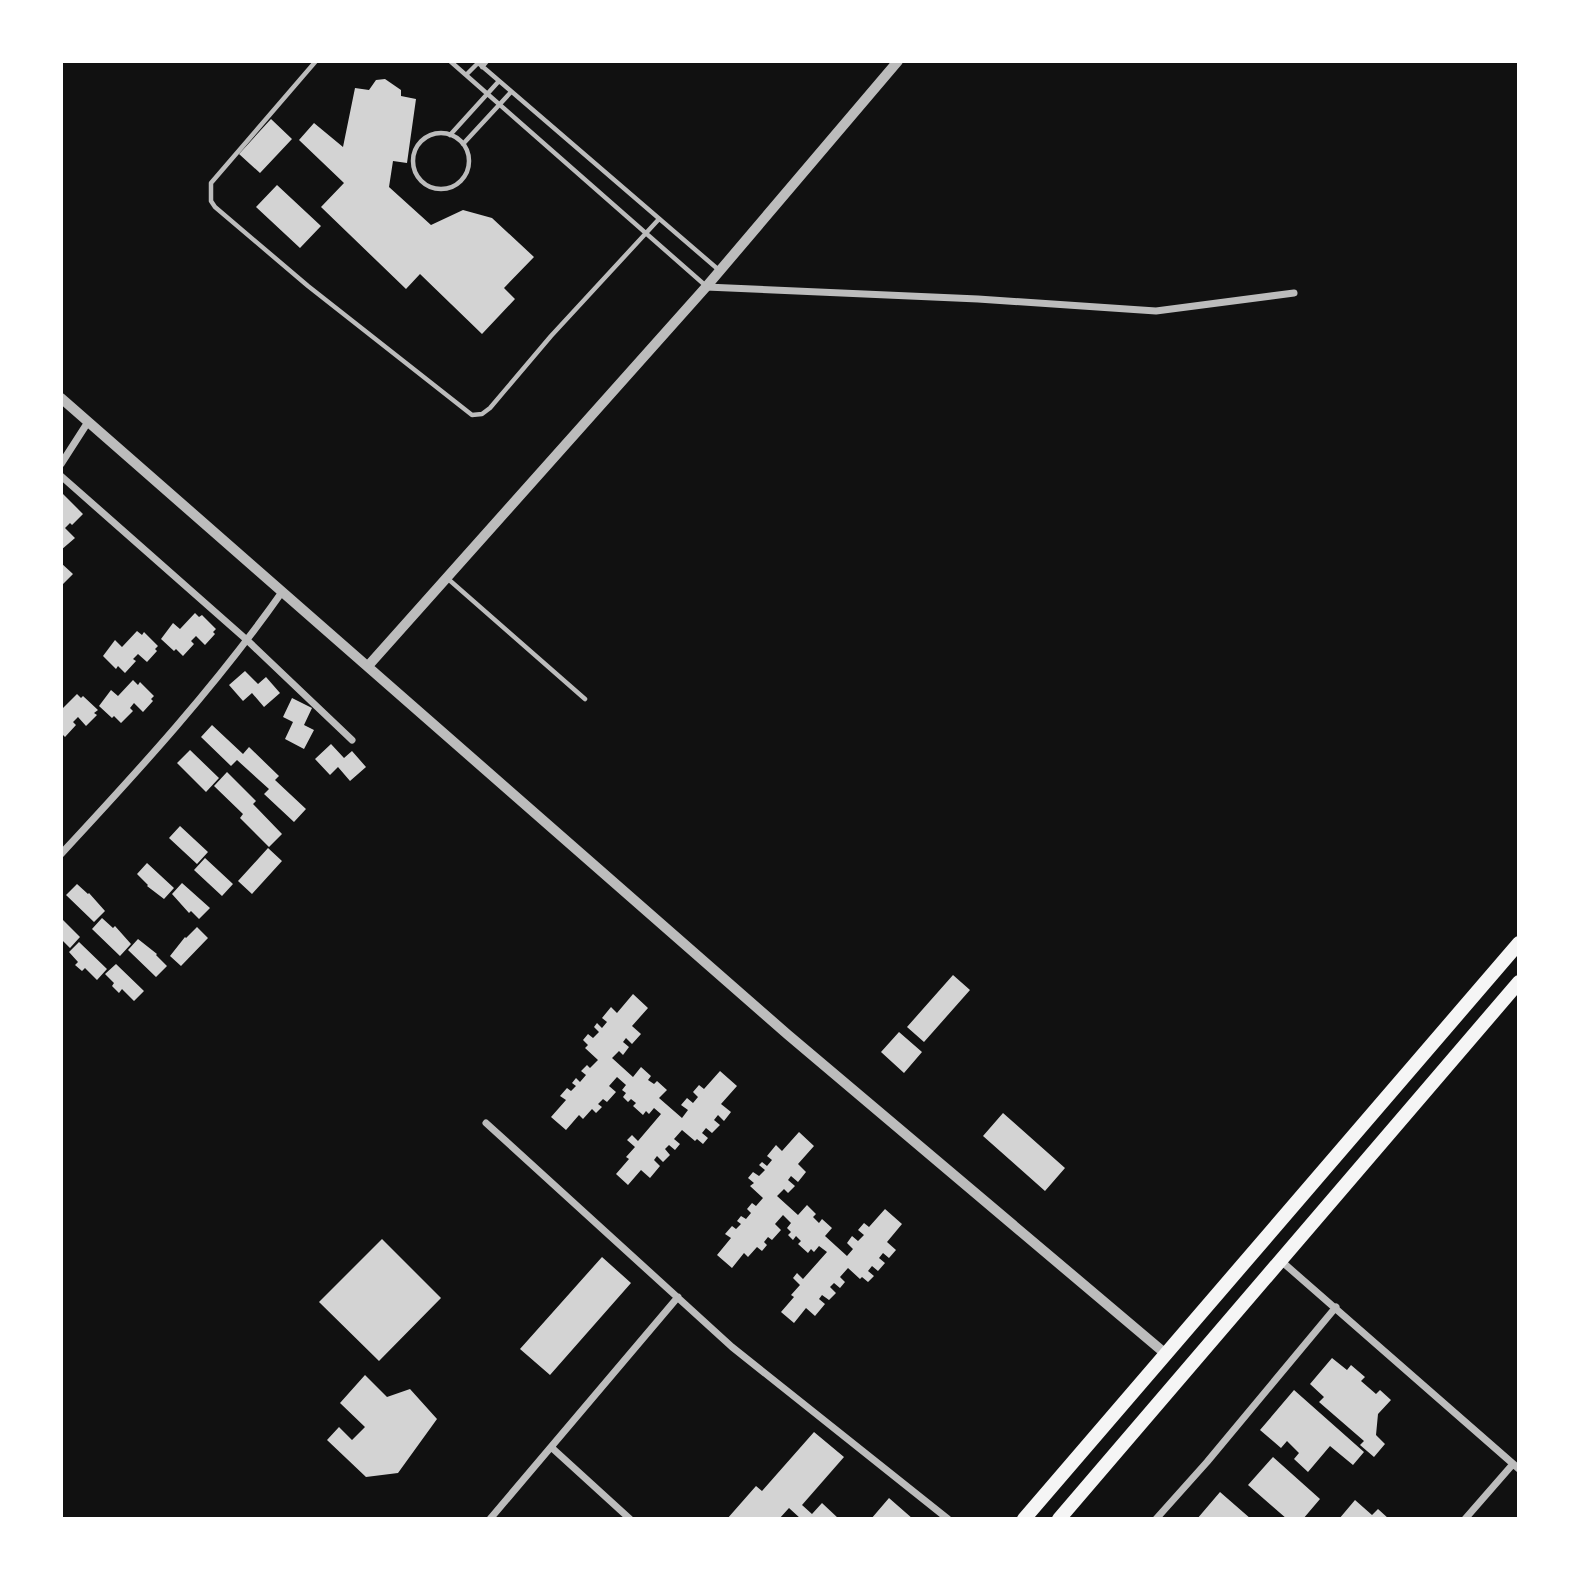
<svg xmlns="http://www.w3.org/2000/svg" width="1580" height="1580" viewBox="0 0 1580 1580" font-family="Jost,sans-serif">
	<rect width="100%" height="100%" fill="#111"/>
	<path fill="#d3d3d3" d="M385,79L401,90V96L416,99L407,163L393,161L389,187L431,225L463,210L492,218L534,257L504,288L515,299L482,334L420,274L406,289L321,207L344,183L299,140L314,123L343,147L355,88L369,90L376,80Z
		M271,119L292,139L260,173L239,154Z
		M277,185L321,226L300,248L256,207Z
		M63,494L83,514L72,525L70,523L65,528L75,538L61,550V496Z
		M61,563L73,574L61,586Z
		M195,613L199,617L202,615L216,629L213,632L215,634L205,645L196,636L191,641L194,644L183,656L176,649L174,651L161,639L173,623L180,629Z
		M137,631L142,635L144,632L158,646L155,649L157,651L147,662L138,654L133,659L136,661L125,673L118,666L116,669L103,656L115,640L122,647Z
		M245,671L258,684L266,677L280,693L264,707L252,693L243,701L229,685Z
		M133,680L138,685L140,682L154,696L151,699L153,701L143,712L134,703L130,708L133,711L121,723L114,716L112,718L99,706L111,690L118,696Z
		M77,694L81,698L83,696L98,710L94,713L97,715L86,726L78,717L73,722L76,725L65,737L61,733V710Z
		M292,698L312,708L304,725L314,730L304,749L285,739L293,722L283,717Z
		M212,725L243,754L249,747L279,776L275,780L306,809L294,822L264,794L269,789L237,760L231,766L201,737Z
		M331,744L344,758L352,751L366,767L350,781L338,767L330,775L315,759Z
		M190,750L219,778L206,792L177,763Z
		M227,772L256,801L253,804L282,834L269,847L240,818L243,814L214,786Z
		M180,826L208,852L197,864L169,838Z
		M268,848L282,861L252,894L238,881Z
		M205,858L233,884L222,896L194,870Z
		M147,863L174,888L164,899L147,886L148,885L137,874Z
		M182,883L210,908L199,919L191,911L189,913L172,894Z
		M77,884L88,894L89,893L105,911L94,922L66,895Z
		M61,918L80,937L70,948L61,939Z
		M102,918L113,928L115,926L131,944L120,956L92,929Z
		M197,927L208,938L181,966L170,956L185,937L186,938Z
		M138,939L157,954L156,955L167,966L156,977L128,950Z
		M79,942L107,969L97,980L85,968L82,971L75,965L78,962L69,952Z
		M116,964L144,991L134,1001L122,989L119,993L112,986L114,983L105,974Z
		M953,975L970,990L924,1042L907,1027Z
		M633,994L648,1008L632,1026L641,1034L632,1044L626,1038L623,1042L629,1047L623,1055L619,1051L612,1058L633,1077L641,1067L651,1076L648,1080L654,1084L657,1081L667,1090L659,1098L682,1118L688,1110L681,1105L687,1098L693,1103L698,1097L693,1092L699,1085L704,1089L720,1071L737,1086L721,1104L731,1112L724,1121L718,1115L714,1120L720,1125L712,1133L706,1128L702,1133L708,1138L703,1144L697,1139L695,1141L682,1130L674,1139L680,1144L675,1150L669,1145L665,1149L670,1155L663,1162L657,1156L654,1160L660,1166L650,1178L641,1170L628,1185L616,1174L629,1159L626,1157L635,1147L627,1140L632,1135L638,1141L661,1114L654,1108L649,1114L646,1111L643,1115L633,1106L636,1103L631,1099L628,1102L623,1097L626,1093L622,1090L626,1085L617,1077L609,1086L616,1092L607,1102L603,1099L598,1104L602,1107L596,1113L592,1109L583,1119L579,1115L566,1130L551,1117L566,1100L560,1096L567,1088L571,1091L576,1086L572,1083L576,1078L580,1082L586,1075L581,1071L587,1065L590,1068L598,1060L585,1048L588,1045L583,1040L588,1034L593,1038L599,1032L594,1027L597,1023L602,1028L607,1022L602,1018L611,1007L617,1013Z
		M899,1032L922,1052L904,1073L881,1052Z
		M1003,1113L1065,1168L1045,1191L983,1136Z
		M799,1132L814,1146L798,1164L806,1172L798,1182L791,1176L788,1180L795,1186L788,1193L784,1189L777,1196L798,1215L807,1205L816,1214L813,1217L819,1223L822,1219L832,1228L825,1236L847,1256L853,1249L847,1243L852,1236L858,1241L864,1235L858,1230L864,1223L869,1227L885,1209L902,1224L887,1242L896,1250L889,1258L883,1253L879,1258L885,1263L878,1271L872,1266L868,1271L874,1276L868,1282L862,1277L860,1279L848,1268L840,1277L845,1282L840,1288L834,1283L830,1287L836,1293L829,1300L822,1295L819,1299L825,1304L815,1316L806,1308L794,1323L781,1312L794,1297L791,1295L800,1285L793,1278L797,1273L803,1279L827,1252L819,1246L814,1252L811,1249L808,1253L798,1244L801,1241L796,1236L793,1240L788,1235L791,1232L787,1228L791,1223L783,1215L775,1224L781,1230L772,1240L768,1237L764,1242L767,1245L762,1251L757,1247L748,1257L744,1253L732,1268L717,1255L731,1238L725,1234L732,1226L736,1229L741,1224L737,1221L741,1216L746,1219L751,1213L747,1209L752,1203L756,1206L763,1198L750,1186L754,1183L748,1178L753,1172L759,1176L765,1170L759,1165L762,1162L767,1166L772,1160L767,1156L776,1145L782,1151Z
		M382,1239L441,1298L379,1361L319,1302Z
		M602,1257L631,1283L550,1375L520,1349Z
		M1332,1358L1347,1370L1351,1365L1365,1377L1361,1381L1376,1394L1380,1390L1391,1400L1378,1414L1376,1435L1385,1444L1374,1457L1360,1445L1364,1441L1319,1402L1324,1397L1310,1384Z
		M365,1375L387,1397L410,1389L437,1419L398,1473L366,1477L327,1440L339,1427L352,1440L365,1427L340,1403Z
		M1294,1390L1364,1452L1353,1465L1330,1446L1308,1472L1294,1459L1299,1453L1287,1441L1281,1448L1260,1430Z
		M814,1432L844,1457L802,1505L812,1514L822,1503L839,1519H801L789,1508L779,1519H727L756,1486L762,1491Z
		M1273,1457L1320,1499L1303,1519H1287L1248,1485Z
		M1220,1492L1251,1519H1197Z
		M889,1498L913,1519H871Z
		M1355,1500L1372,1515L1378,1509L1389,1519H1339Z"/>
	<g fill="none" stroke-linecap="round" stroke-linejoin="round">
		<path stroke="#bcbcbc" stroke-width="4.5" d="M316,61L211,183V201L215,207L308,286L472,415L482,414L490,408L551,336L659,219
			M450,61L706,286
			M476,61L720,271
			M482,67L487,61
			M466,75L478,63
			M413 161a28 28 0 1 1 56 0a28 28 0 1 1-56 0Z
			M450,135L499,81
			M463,144L511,92
			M447,578L585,699"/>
		<path stroke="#bcbcbc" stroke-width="7" d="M706,287L978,299L1156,311L1294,293
			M61,464L88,422
			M61,476L248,641L352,740
			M61,854C139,770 216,686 282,592
			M486,1123L732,1347L948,1519
			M1280,1260L1519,1469
			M551,1447L630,1519
			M490,1519L678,1297
			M1156,1519L1207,1462L1336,1307
			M1465,1519L1513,1464"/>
		<path stroke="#bcbcbc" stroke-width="10" d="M61,398L787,1034L1167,1355
			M368,666L706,287L898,61"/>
		<path stroke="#f5f5f5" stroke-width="14" d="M1024,1519L1519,943
			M1059,1519L1519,982"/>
	</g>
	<rect width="1580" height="1580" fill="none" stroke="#ffffff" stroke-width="126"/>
</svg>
